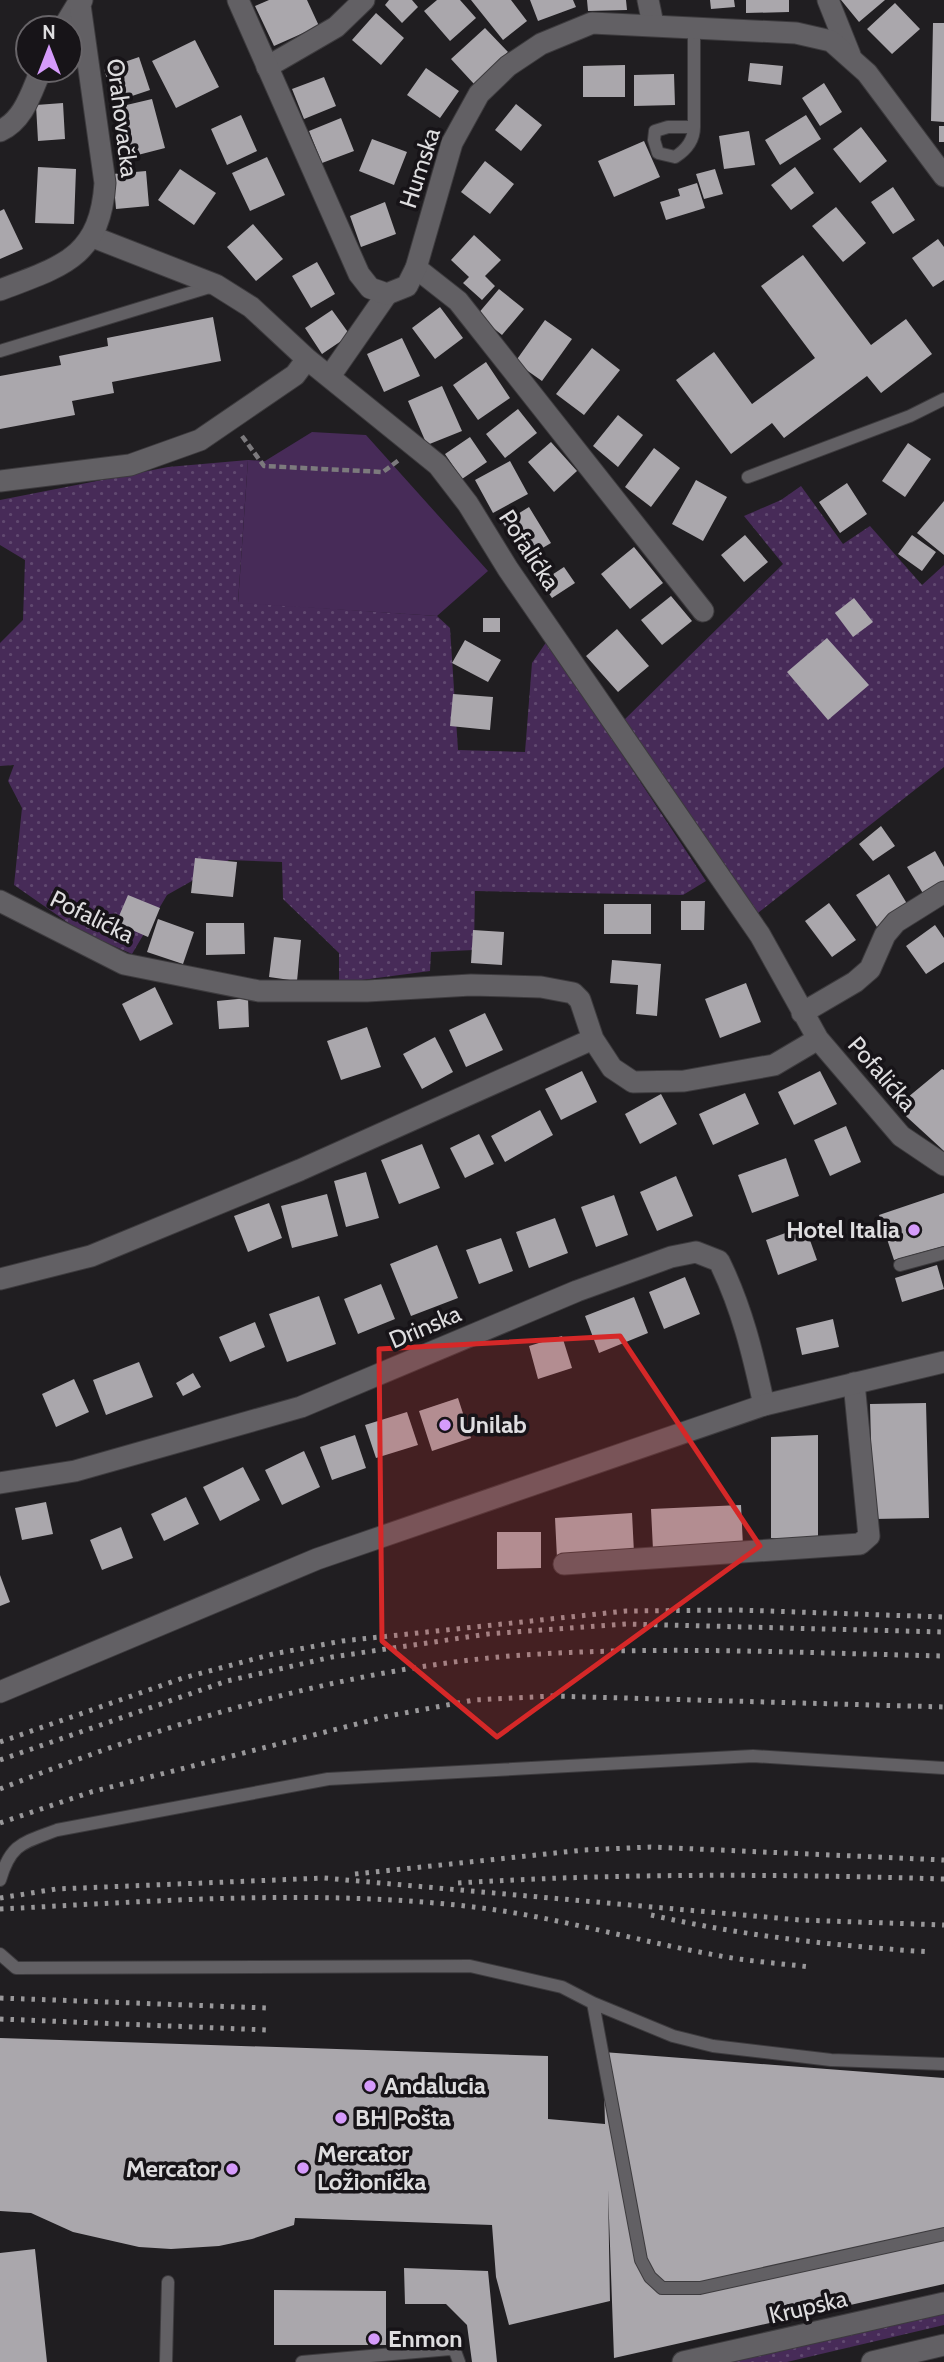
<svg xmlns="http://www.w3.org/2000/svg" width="944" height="2362" viewBox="0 0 944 2362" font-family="Cabin,sans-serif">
	<defs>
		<pattern id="green-dots" width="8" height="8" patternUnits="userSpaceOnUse" patternTransform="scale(1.75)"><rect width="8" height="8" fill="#472b58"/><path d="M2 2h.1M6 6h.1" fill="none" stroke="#614970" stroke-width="1.8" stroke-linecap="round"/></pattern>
	</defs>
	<rect width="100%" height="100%" fill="#201e21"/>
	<path fill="url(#green-dots)" d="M248,460L238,602L437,616L450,628L458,750L525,752L532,663L547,641L706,881L683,895L475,891L474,950L431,952L430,971L339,983V953L283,899L282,862L229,860L167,895L132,954L80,931L14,885L22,808L8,781L14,765L0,766V643L23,620L25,560L0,545V500L168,467Z
		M801,486L843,544L870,526L922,585L944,565V767L754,916L622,722L783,564L744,516L781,500Z
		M944,2310V2325L787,2362H725Z"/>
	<path fill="#472b58" d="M312,432L366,435L488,571L437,616L238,603L248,460L265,461Z"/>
	<path fill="#aaa7ac" d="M269,0H307L319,26L274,46L255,6Z
		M389,0H412L418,7L402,23L385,5Z
		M437,0H460L476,18L450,41L424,11Z
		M471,0H511L527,21L503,40Z
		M530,0H573L576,7L538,21Z
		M587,0H626L627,10L588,11Z
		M710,0H734L735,7L711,9Z
		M746,0H789V12L746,13Z
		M841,0H885L859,22Z
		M895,3L920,29L892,54L867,29Z
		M376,13L404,38L381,65L352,40Z
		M933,23H944V122L931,121Z
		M485,28L508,52L474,84L451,59Z
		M195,40L219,87L176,108L152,61Z
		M139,57L150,90L114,102L104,69Z
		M750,63L783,66L781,85L748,81Z
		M625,65V97H583V66Z
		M426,68L459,91L440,118L407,95Z
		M674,74L675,105L634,106V75Z
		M324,77L336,106L304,119L292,89Z
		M824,83L842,112L820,126L802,98Z
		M152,99L165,148L130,157L118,107Z
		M63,103L65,139L38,141L36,105Z
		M516,104L542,125L521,151L495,130Z
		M241,115L257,151L227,165L211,129Z
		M806,115L821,139L780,165L765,140Z
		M341,118L354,151L322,163L309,131Z
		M939,126H944V142H939Z
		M861,127L887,161L860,183L833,149Z
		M749,131L755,165L724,169L719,136Z
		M372,139L407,152L394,185L359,171Z
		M644,141L660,177L614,197L598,161Z
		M267,157L285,195L250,211L232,173Z
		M485,161L514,184L490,214L461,192Z
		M38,167L76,169L74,224L35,223Z
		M795,167L814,193L791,210L771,185Z
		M180,169L216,193L194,225L158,200Z
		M715,169L723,194L704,199L696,174Z
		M146,171L149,206L116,209L113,174Z
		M697,183L705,208L666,220L660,202L680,196L678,189Z
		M893,187L915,220L893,234L871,202Z
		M385,202L396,234L361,247L350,216Z
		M836,207L866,243L843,262L812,226Z
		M4,209L23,249L0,259V211Z
		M253,224L283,259L256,281L227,247Z
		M474,235L501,260L485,276L495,286L482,300L463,283L469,277L451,260Z
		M938,239L944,247V280L933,287L912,258Z
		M803,255L871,345L906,319L932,354L881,393L867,376L784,438L772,423L731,454L676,380L714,352L752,404L815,358L761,286Z
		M317,262L335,294L311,308L292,276Z
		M499,289L524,309L502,335L477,315Z
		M440,307L463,338L435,359L412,328Z
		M332,310L350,335L322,354L305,328Z
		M213,317L221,361L112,382L114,393L72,401L75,415L0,429V376L61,365L59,356L108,346L107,338Z
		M545,320L572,339L542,381L515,362Z
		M402,338L420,376L384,392L367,354Z
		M592,348L620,370L584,415L556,394Z
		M486,362L510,398L478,420L453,385Z
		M442,386L462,431L427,445L408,401Z
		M518,409L537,433L505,458L486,434Z
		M618,415L643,435L618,467L593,446Z
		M470,437L487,462L462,479L445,454Z
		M551,442L577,471L554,492L528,462Z
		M908,443L931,459L905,497L882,481Z
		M654,448L680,468L651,507L625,487Z
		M510,461L528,494L493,513L475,480Z
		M696,480L727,497L703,541L672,524Z
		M847,483L867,514L840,533L819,502Z
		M944,501V555L917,533Z
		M529,507L551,543L524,559L503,523Z
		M745,535L768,562L744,582L721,555Z
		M912,535L936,552L922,571L898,554Z
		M634,547L663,583L630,609L601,574Z
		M564,567L575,583L552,598L541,582Z
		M671,596L692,621L662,645L641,620Z
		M854,598L873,622L853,637L835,613Z
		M483,618H500V632H483Z
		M617,629L649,666L618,692L586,656Z
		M827,638L869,685L828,720L787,672Z
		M465,640L501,660L488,682L452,663Z
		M453,694L493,697L490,730L450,726Z
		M881,826L895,846L873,861L859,844Z
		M935,851L944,867V884L924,895L907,867Z
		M195,858L237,862L233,897L191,893Z
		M889,874L909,907L877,927L856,895Z
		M128,895L160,908L148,937L116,923Z
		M681,901H705L704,930H681Z
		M829,903L856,940L832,957L805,921Z
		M604,904H651V934H604Z
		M158,919L194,932L183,964L147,952Z
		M206,923H244L245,954L206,955Z
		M935,925L944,938V962L926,974L906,946Z
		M473,930L504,932L502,965L471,963Z
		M274,937L301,940L297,981L269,977Z
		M612,960L661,964L657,1016L636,1014L638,985L610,983Z
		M746,983L761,1022L720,1038L705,999Z
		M155,987L173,1024L140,1041L122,1004Z
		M248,998L249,1027L219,1029L217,1001Z
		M485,1013L503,1050L466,1067L449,1030Z
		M367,1027L381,1067L341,1080L327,1041Z
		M435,1037L453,1072L422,1089L403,1054Z
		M942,1069L944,1070V1151L896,1107Z
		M582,1071L597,1102L561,1120L545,1089Z
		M820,1071L837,1104L794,1125L778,1092Z
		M745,1093L759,1124L713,1145L699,1114Z
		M661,1094L677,1124L640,1144L625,1114Z
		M540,1110L553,1135L505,1162L491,1136Z
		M846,1126L861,1162L830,1176L814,1140Z
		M479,1134L494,1164L465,1178L450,1148Z
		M422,1144L440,1188L399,1204L381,1160Z
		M786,1158L799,1196L752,1213L738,1175Z
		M366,1172L379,1218L346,1227L334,1181Z
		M676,1176L693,1216L657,1231L640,1192Z
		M944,1193V1246L894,1260L879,1215Z
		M327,1194L338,1236L292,1248L281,1206Z
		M614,1195L628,1235L596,1247L581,1207Z
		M269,1203L282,1238L248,1252L234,1216Z
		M555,1218L568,1253L529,1268L516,1232Z
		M805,1226L817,1260L778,1275L766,1240Z
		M501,1238L513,1271L479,1284L466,1250Z
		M437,1245L458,1298L411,1316L390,1264Z
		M937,1265L944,1289L902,1302L895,1278Z
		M685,1277L700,1314L664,1329L649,1292Z
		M381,1284L395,1319L358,1334L344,1299Z
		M319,1296L336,1344L287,1362L269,1314Z
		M634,1297L648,1333L599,1353L585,1316Z
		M833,1319L839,1347L802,1355L796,1328Z
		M255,1322L265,1347L230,1362L219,1337Z
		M562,1336L572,1368L538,1379L529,1346Z
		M139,1362L153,1397L106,1415L93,1380Z
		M193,1373L201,1387L183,1396L176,1383Z
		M74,1379L89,1412L56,1427L42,1394Z
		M458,1398L471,1438L432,1451L419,1411Z
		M926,1403L929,1518L873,1519L870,1404Z
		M407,1412L418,1445L376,1458L365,1425Z
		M355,1435L366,1468L332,1480L320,1447Z
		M818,1435V1542L771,1538V1437Z
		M304,1451L320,1487L282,1505L265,1470Z
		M243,1467L260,1500L220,1521L203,1487Z
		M186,1497L199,1524L164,1541L151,1514Z
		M46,1502L53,1534L22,1540L15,1508Z
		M741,1505L743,1546L653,1550L651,1509Z
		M632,1513L634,1553L557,1558L555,1518Z
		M121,1527L133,1558L102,1570L90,1540Z
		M497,1532H541V1568L497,1569Z
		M0,1575L10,1602L0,1606Z
		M0,2038L548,2056V2119L605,2124L603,2052L944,2078V2284L614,2358L608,2190L610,2301L509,2325L496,2277L492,2225L295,2218L294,2225L252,2239L219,2246L171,2249L139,2247L73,2232L31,2213L0,2211Z
		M35,2249L47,2362H0V2253Z
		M404,2268L488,2271L497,2362H472L467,2325L446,2304H405Z
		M274,2290L386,2291V2345H274Z"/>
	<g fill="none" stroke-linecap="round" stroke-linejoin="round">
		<defs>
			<path id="lane" d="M694,26V127C694,141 686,150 675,157L658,153L654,140L655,131L668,127H694
				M0,351L216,285
				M748,477L910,416L944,399
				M900,1265L944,1253
				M0,1880C11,1843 23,1843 57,1830L328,1779L753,1756L944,1768
				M0,1954L16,1968L470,1966L562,1987L593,2003L673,2036L713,2046L831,2060L944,2064
				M593,2003L641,2260L650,2277L662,2288H700L944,2234
				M166,2362L168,2282
				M302,2362L450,2349L455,2351L459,2362"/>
			<path id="street" d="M648,0L653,24
				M828,0L850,55
				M63,28L80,0
				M267,67L336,27L364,0
				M0,131C24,120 31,93 41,70
				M93,237L216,285L251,307L307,359L438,465L468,504L508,569L760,935L818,1039L901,1136L944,1165
				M416,268L458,301L703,611
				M330,376L387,294
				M0,481L130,465L200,440L295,375L307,359
				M0,901L124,964L259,991H367L471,985L541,987L573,993L580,1000L593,1039L612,1068L633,1082L684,1081L774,1065L818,1039
				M802,1013L855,982L870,969L885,935L896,922L944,892
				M0,1279L91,1256L300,1170L593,1039
				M0,1483L75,1471L301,1407L577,1291L671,1257L696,1252L719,1261C742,1308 753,1354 764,1405
				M564,1564L860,1544L869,1536L854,1383"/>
			<path id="secondary" d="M238,0L359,274L370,288L387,294L407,286L416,268L452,143L479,94L508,66L541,44L592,23L796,33L831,41L867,73L944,176
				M0,290C63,266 100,257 105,183L80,5L82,0
				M0,1692L317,1559L764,1405L944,1362
				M683,2362L944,2303
				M872,2362L944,2345"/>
		</defs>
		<use href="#lane" stroke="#3d3b3e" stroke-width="14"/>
		<use href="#street" stroke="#3d3b3e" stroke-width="23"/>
		<use href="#secondary" stroke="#3d3b3e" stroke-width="23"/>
		<path stroke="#7c7a7d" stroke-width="4.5" stroke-dasharray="7 3.5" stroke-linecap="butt" d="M242,436L264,466L383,472L399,460"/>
		<use href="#lane" stroke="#626064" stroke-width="12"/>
		<use href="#street" stroke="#626064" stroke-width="21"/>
		<use href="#secondary" stroke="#626064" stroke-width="21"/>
		<path stroke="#99989a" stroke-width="5" stroke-dasharray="3.5 7" stroke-linecap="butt" d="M0,1742L183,1678L273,1654L342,1641L626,1611L738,1610L944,1617
			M0,1760L227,1681L332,1657L488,1634L626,1624L944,1632
			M0,1789C164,1724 334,1671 510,1656C654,1645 800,1653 944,1656
			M0,1823L91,1792L388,1716L474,1700L552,1696L944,1707
			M355,1874L584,1850L651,1847L944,1860
			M458,1883C620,1873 782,1874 944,1879
			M0,1898L56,1889L324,1878L800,1920L944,1925
			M0,1909C159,1901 324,1888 482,1908C559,1918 634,1940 710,1954C743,1961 777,1963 810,1967
			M651,1915C744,1936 836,1946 931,1952
			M0,1998L267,2008
			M0,2019L267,2030"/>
	</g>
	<path fill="#d62828" fill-opacity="0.2" stroke="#d62828" stroke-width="5" stroke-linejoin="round" d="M620,1336L760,1546L497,1737L382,1641L379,1349Z"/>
	<g fill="#d59bfb" stroke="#171418" stroke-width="2.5">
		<circle cx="914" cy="1230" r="7"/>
		<circle cx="445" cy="1425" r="7"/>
		<circle cx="370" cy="2086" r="7"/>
		<circle cx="341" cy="2118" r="7"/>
		<circle cx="303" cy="2168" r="7"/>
		<circle cx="232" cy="2169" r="7"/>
		<circle cx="374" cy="2339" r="7"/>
	</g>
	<g text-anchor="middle" stroke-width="7" stroke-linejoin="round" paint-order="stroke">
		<g font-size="24" fill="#dedddf" stroke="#171418">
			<text transform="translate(122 118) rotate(83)" y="8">Orahovačka</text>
			<text transform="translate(420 168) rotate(-72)" y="8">Humska</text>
			<text transform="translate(529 550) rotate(57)" y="8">Pofalićka</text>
			<text transform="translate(92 917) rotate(26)" y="8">Pofalićka</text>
			<text transform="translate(882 1074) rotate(49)" y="8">Pofalićka</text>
			<text transform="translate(425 1327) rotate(-23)" y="8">Drinska</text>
			<text transform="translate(808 2307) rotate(-13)" y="8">Krupska</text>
		</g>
		<g font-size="24" font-weight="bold" fill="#dedddf" stroke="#171418" text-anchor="start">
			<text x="900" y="1238" text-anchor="end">Hotel Italia</text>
			<text x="459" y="1433">Unilab</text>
			<text x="384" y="2094">Andalucia</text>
			<text x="355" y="2126">BH Pošta</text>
			<text x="317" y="2162">Mercator<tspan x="317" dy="28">Ložionička</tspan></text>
			<text x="218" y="2177" text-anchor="end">Mercator</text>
			<text x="388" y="2347">Enmon</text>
		</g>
	</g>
	<g transform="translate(49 49)"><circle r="33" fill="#171418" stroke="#676468" stroke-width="2"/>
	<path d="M0-5L12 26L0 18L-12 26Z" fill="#d59bfb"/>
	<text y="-10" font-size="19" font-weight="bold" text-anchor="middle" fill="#dedddf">N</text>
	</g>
</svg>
